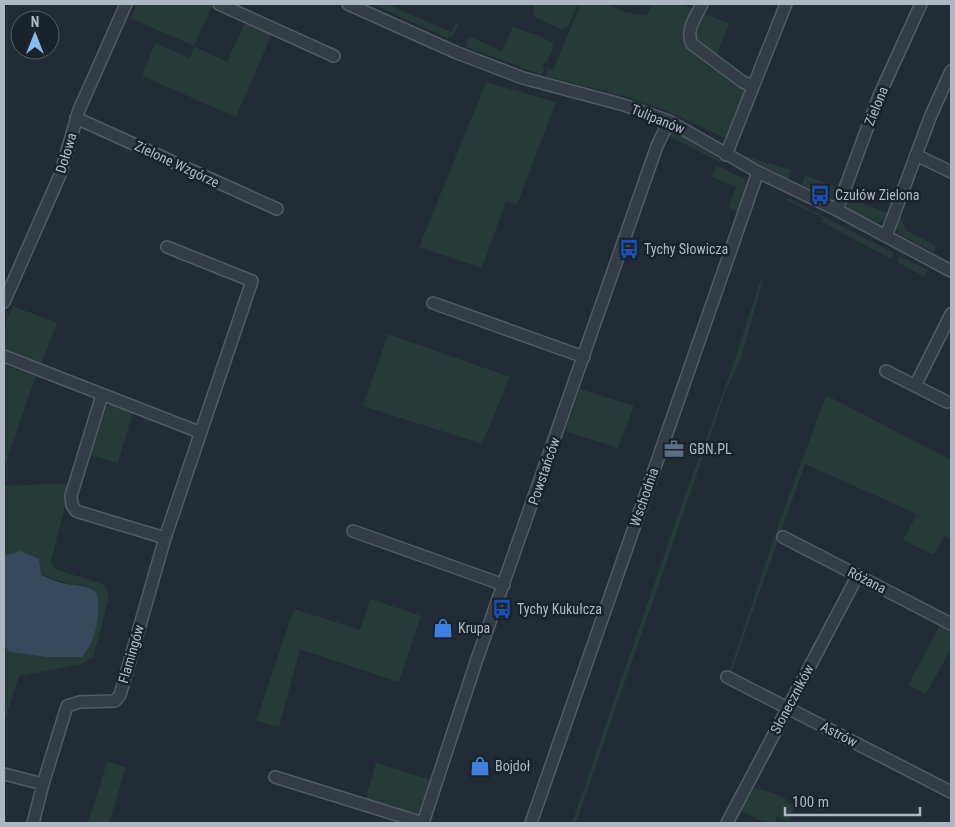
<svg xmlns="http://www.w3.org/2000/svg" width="955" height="827" viewBox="0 0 955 827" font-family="'Roboto Condensed',sans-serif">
	<rect width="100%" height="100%" fill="#212c35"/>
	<path fill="#263a38" d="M137,4H207L212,6L194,46L227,62L245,22L272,34L236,117L142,76L155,43L190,58L194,46L130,18Z
		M372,4H387L451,32L456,23L459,24L454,35L447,38Z
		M535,4H578L568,26L562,30L535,17L533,10Z
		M581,4H606L625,12L647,16L652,4H681L693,9C687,24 680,36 691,50L742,85L744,92L727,139L672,113L634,99L545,76L548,68L553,70Z
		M701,13L729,23L715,58L696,41L695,28Z
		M513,27L542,37L554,44L547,63L544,62L542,66L545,68L542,75L467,47L466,42L469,36L502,51Z
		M486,82L556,102L517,205L506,201L482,268L419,247Z
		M675,130L721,160V163L667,135L670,131Z
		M738,154L791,170L788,179Z
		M716,165L744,179L746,186L737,211L729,208L736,187L712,177Z
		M805,175L840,189L835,198L831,199L802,185Z
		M848,197L889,214L881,222L877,223L849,210L847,206Z
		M788,198L894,253L891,259L822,222L823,218L787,200Z
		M899,212L906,230L936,246L933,252L899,234L897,227Z
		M899,256L928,270L925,277L897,262Z
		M761,279H763L741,359L726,390L576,823H572L679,512L731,371Z
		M13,306L57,323L41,365L4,350V326Z
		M388,334L510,377L482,444L363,406Z
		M4,365L36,376L4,467Z
		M580,389L634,406L618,448L565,431Z
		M826,395L951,460V539L944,536L934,555L903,540L917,514L805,464L731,673L729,672L777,529Z
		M110,404L133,412L118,463L89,455L105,407Z
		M71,483L51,561L55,569L105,585L109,597L93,658L81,664L19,676L4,723V645L9,652L47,657H82C102,637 91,611 86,587C54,582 36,572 9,555L4,556V486Z
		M370,599L421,616L399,682L300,649L279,727L256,721L294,609L360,630Z
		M941,623L951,630V649L926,694L908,685Z
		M107,762L126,767L109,823H88Z
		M376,763L431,780L420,816L365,800Z
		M754,788C766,790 787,796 794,808L788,821L777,817L774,823H766L740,811Z"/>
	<path fill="#36495c" d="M21,551L39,559L41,575L61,583L86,587L96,592C102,610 96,643 82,657H47L9,652L4,645V556Z"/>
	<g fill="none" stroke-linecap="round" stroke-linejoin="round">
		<defs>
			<path id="minor" d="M219,4L334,56
				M348,4L455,52L523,78L624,105L669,121L758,172L837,210L951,271
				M702,4C696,17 685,30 692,44L743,82L752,86
				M76,118L277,209
				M726,155L786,4
				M916,155L951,172
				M837,210L879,96L921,4
				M886,236L931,115L951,71
				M4,302L60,175L79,110L126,4
				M433,303L584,357
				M4,356L199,432
				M886,371L947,402
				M915,386L951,314
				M102,395L71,496L72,505L76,511L165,538
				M353,531L504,585
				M783,537L951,624
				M727,677L951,792
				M4,774L43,784L67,706L80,702L115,701L120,695L165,538L252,281L167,247
				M275,777L423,823
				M33,823L43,784
				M423,823L477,659L657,146L669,121
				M531,823L758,172
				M727,823L858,575"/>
		</defs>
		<use href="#minor" stroke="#525b64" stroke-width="14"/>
		<use href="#minor" stroke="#343d46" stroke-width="11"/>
	</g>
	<defs>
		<symbol id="bus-bare" viewBox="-9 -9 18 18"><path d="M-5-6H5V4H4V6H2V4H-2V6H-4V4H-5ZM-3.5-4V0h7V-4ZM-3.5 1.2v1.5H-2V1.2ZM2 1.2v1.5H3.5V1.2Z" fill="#1a4fb4" stroke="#1a222a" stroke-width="2.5" paint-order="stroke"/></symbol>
		<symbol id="office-bare" viewBox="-9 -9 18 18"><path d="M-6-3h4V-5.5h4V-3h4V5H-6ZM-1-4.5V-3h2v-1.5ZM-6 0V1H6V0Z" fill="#5c6f8a" stroke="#1a222a" stroke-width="2.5" paint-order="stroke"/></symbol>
		<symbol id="shop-bare" viewBox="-9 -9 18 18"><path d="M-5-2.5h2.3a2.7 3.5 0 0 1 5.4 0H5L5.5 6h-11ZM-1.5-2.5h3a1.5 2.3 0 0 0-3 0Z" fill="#3f7fe0" stroke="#1a222a" stroke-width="2.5" paint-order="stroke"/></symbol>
	</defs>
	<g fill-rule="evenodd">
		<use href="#bus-bare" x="806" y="181" width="28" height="28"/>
		<use href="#bus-bare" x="615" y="235" width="28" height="28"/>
		<use href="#office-bare" x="660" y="435" width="28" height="28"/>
		<use href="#bus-bare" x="488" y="595" width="28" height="28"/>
		<use href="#shop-bare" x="429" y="614" width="28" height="28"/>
		<use href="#shop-bare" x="466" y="752" width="28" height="28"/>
	</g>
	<g text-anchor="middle" stroke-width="5" stroke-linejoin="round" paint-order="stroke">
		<g font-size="14" fill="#aeb8c3" stroke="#1a222a">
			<text transform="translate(876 106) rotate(-68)" y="5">Zielona</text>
			<text transform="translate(658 119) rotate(22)" y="5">Tulipanów</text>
			<text transform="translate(66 153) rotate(-73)" y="5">Dołowa</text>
			<text transform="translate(177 164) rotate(25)" y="5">Zielone Wzgórze</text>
			<text transform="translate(544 471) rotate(-71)" y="5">Powstańców</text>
			<text transform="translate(644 497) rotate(-71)" y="5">Wschodnia</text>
			<text transform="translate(867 580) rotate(27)" y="5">Różana</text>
			<text transform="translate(131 654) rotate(-74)" y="5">Flamingów</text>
			<text transform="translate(792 699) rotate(-62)" y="5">Słoneczników</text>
			<text transform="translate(839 734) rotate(27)" y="5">Astrów</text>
		</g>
		<g font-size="14" fill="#aeb8c3" stroke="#1a222a" text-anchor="start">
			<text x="835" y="200">Czułów Zielona</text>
			<text x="644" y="254">Tychy Słowicza</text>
			<text x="689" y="454">GBN.PL</text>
			<text x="517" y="614">Tychy Kukułcza</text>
			<text x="458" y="633">Krupa</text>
			<text x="495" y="771">Bojdoł</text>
		</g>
	</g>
	<rect width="955" height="827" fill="none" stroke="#aeb8c3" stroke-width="10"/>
	<g transform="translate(35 35)"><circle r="24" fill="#1a222a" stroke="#555e67"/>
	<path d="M0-4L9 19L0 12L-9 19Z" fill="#86b9f0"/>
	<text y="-8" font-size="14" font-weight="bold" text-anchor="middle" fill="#aeb8c3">N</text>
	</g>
	<path d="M785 807v8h135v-8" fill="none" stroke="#aeb8c3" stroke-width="2.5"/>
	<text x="792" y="807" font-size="15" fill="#aeb8c3" stroke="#1a222a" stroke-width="4" paint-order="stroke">100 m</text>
</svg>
